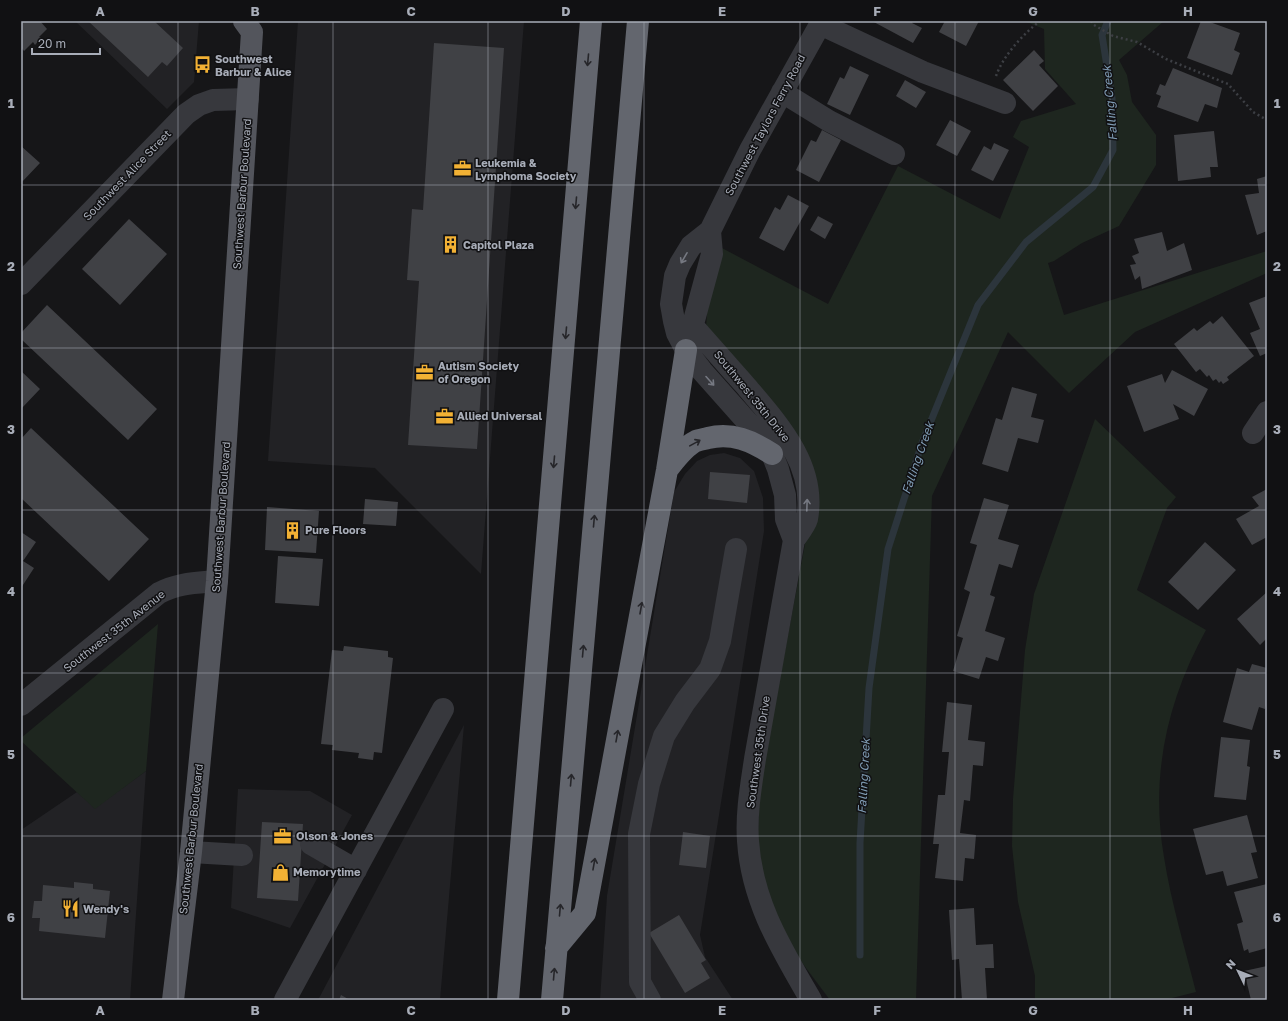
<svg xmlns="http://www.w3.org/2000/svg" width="1288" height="1021" viewBox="0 0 1288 1021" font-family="'Golos Text',sans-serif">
	<rect width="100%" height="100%" fill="#161618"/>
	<path fill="#222225" d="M75,21H199L194,82L167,109Z
		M298,21H524L481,574L375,468L268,461Z
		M724,453L740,458L754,471L763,498L764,531L700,935L705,957L733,1000H600L607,896L674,492L685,474L697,461L710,455Z
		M464,725L440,1000H318Z
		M146,771L130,1000H21V830L77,792L95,808Z
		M238,789L310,791L352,815L290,928L231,908Z"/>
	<path fill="#1e261f" d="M1024,21H1164L1119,60L1127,75L1132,102L1156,135V165L1119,226L1082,243L1054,261L1048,263L1064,315L1267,251V273L1135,332L1069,393L1008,332L932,496L916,1000H830L788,944L777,922L757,853L760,785L808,528L809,493L706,329L708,296L720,247L828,304L898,166L1000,219L1029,147L1013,137L1021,121L1076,104L1045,69L1044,29Z
		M1095,419L1176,497L1167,508L1137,590L1206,630C1167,701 1150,776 1164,857C1171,902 1185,948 1196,992L1164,1000H1035V976L1018,902L1012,846L1013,799L1025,650L1034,594Z
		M158,624L146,771L95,809L21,741V738Z"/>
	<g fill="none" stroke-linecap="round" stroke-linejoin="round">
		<path stroke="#2c353c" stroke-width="7" d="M860,955V843L869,688L888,549L922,443L978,305L1026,242L1093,187L1113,150L1112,98L1102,35L1108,21"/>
	</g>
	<path fill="#404145" d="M21,21H40L47,29L39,37L41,38L35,45L33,42L24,51L21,47Z
		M88,21H154L183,48L167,66L162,62L148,77Z
		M872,21H913L912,23L922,28L913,43Z
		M945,21H979L966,46L939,32Z
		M1201,21H1207L1240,33L1234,50L1240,53L1232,75L1187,58Z
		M434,43L504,48L477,449L408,445L419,281L407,280L412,209L423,210Z
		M1034,50L1044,61L1039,65L1058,86L1033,111L1003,80Z
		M850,66L869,75L850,115L827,104L840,77L844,79Z
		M1173,68L1222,88L1217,108L1205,104L1198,122L1157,107L1161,96L1156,94L1160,84L1165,86Z
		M905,80L926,92L916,108L896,96Z
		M950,120L971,131L957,156L936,145Z
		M822,130L841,140L819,182L796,170L811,140L816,142Z
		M1214,131L1218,167H1210L1211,177L1178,181L1174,135Z
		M994,143L1009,150L993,181L971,170L984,146L991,150Z
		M21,146L40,163L21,183Z
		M1267,176V231L1257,235L1245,195L1259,193L1257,179Z
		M788,195L809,206L784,251L759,238L775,207L780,210Z
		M818,216L833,224L825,239L810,230Z
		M129,219L167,254L120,305L82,269Z
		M1162,232L1167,251L1184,243L1192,270L1142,289L1140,276L1135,280L1130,265L1136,264L1132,256L1139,253L1134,239Z
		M1267,296V353L1260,356L1250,333L1260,329L1249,303Z
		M47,305L157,409L128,440L21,339V333Z
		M1222,316L1254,356L1227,377L1229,380L1223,384L1221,381L1219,383L1216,379L1213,381L1209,375L1207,377L1200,369L1196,372L1174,344L1194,328L1197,331L1210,321L1213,324Z
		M1172,370L1208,389L1194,416L1173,404L1179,419L1144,432L1127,386L1162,374L1165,383Z
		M21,371L40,389L21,409Z
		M1012,387L1037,394L1031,417L1044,420L1038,443L1018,438L1008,472L982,464L996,418L1002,420Z
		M31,428L149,539L109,581L21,498V439Z
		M710,472L750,475L747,503L708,499Z
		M1267,489V537L1252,545L1236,519L1259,506L1252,497Z
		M984,498L1009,505L998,539L1019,545L1012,568L999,564L990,595L995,597L985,631L1005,638L998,661L986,657L979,679L953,671L963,638L957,636L970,592L964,589L977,545L970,543Z
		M365,499L398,502L396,526L363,524Z
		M267,507L319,511L316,553L265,550Z
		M21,532L36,542L23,561L34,568L21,588Z
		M1205,542L1236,570L1198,610L1168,582Z
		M278,556L323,559L319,606L275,603Z
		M1267,592V638L1260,645L1237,619Z
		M344,646L388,651V657L393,658L382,753L374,752L373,760L358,758L359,753L332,750L333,745L321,744L332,650L343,651Z
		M1252,664L1267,668V702L1265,709L1259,707L1252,730L1223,722L1237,668L1249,672Z
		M947,702L972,705L968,740L985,742L983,766L973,765L970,801L964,800L960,833L976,835L974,859L965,858L963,881L935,878L939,844H933L938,795H945L949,752H942Z
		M1221,737L1250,740L1247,766L1250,767L1246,800L1214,797Z
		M1247,815L1257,852L1251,853L1258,878L1227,886L1223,871L1206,875L1193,829Z
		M262,822L303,824L298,901L257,898Z
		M683,832L710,836L706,868L679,865Z
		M74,882L93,884V889L110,891L105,938L39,931L40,918H32L34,901H42L43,885L74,888Z
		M1267,884V948L1249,953L1248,949L1244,951L1237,924L1243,922L1234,892Z
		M974,908L976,945L993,944L994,968H985L987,1000H962L959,959L952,960L949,910Z
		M679,915L706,960L701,963L710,978L685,993L649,933Z
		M1267,966V1000H1251L1244,971Z
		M341,995L350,1000H339Z"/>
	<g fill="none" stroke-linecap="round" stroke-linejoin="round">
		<path stroke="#3d3f44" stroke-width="2.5" stroke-dasharray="2 3" stroke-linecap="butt" d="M1091,21L1094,25L1113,36L1137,42L1166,59L1228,84L1253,112L1267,120
			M199,65H202
			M996,76C1003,56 1023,34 1040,21"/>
		<path stroke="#37383d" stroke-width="22" d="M820,24L923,72L1005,103
			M782,92L829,121L894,154
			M21,284L186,114L199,105L213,100L248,99
			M692,325C710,345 727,365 745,385C777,423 817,465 807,519C805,526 798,534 794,540L755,759C751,786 746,814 748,841C752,902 781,948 811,1000
			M689,339L712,254L710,231
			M1253,433L1267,412
			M794,540L786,519L785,495L778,469L772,454L758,434L702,371L686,350L677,333L674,321L671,304L675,276L680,264L691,246L710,231L750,150L822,21
			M21,705L159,593C178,583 196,583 217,581
			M311,844L356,870
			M191,852L242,855
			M285,1000L443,709
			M650,1000L640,982L639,834L649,784L664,736L685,702L710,669L720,641L736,549"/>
		<path stroke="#53555c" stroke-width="22" d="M173,1000L191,852L217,581L252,32L244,21"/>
		<path stroke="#63666e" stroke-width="22" d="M667,470C675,460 684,447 696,441C699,440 704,439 708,438C732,432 752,441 772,454
			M556,948L585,913L667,470L686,350
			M508,1000L591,21
			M552,1000L638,21"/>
	</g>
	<defs><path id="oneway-shaft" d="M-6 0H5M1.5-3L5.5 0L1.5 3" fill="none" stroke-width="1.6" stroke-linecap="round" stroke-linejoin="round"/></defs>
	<g stroke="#26262a">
		<use href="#oneway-shaft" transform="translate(588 60) rotate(95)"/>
		<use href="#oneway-shaft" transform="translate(576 203) rotate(95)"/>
		<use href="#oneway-shaft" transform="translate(566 333) rotate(95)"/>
		<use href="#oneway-shaft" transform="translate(695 443) rotate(-29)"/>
		<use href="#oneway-shaft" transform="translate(554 462) rotate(95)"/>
		<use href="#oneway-shaft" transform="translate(594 521) rotate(-85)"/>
		<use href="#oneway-shaft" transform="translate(641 608) rotate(-80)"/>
		<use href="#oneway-shaft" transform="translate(583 651) rotate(-85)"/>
		<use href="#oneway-shaft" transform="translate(617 736) rotate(-80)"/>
		<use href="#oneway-shaft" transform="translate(571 780) rotate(-85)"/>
		<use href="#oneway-shaft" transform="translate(594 864) rotate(-80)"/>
		<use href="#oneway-shaft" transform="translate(560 910) rotate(-85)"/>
		<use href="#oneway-shaft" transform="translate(554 974) rotate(-85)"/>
	</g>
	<g stroke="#757881">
		<use href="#oneway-shaft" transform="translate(684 258) rotate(120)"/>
		<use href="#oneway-shaft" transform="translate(710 381) rotate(48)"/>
		<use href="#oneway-shaft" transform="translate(807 505) rotate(-88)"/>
	</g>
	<path fill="none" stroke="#a8adb8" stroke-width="1" stroke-opacity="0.55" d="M178,21V1000M333,21V1000M488,21V1000M644,21V1000M800,21V1000M955,21V1000M1110,21V1000M21,185H1267M21,348H1267M21,510H1267M21,673H1267M21,836H1267"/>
	<defs>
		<symbol id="bus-bare" viewBox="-9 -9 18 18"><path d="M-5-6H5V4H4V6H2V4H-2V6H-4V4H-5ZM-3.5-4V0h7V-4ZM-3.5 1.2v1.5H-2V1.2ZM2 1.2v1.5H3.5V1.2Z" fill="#f2b134" stroke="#111113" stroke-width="2.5" paint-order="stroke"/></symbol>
		<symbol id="office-bare" viewBox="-9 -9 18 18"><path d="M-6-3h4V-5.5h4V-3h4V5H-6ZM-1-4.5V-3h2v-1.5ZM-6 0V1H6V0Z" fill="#f2b134" stroke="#111113" stroke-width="2.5" paint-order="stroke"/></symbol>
		<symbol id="building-bare" viewBox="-9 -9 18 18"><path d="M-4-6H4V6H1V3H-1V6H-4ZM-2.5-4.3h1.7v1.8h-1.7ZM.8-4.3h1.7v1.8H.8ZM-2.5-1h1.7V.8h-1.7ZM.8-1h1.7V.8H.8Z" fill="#f2b134" stroke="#111113" stroke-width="2.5" paint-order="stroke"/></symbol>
		<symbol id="shop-bare" viewBox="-9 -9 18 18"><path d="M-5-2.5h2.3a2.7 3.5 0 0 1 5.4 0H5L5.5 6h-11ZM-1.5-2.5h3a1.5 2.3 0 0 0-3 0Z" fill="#f2b134" stroke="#111113" stroke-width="2.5" paint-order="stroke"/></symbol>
		<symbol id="restaurant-bare" viewBox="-9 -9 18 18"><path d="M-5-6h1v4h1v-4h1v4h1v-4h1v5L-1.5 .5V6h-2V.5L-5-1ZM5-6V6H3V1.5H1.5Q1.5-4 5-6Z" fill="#f2b134" stroke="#111113" stroke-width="2.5" paint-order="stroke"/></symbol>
	</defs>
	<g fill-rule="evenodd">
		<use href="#bus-bare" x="190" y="52" width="25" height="25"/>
		<use href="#office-bare" x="450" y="156" width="25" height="25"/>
		<use href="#building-bare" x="438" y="232" width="25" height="25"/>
		<use href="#office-bare" x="412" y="360" width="25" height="25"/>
		<use href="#office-bare" x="432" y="404" width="25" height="25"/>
		<use href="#building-bare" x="280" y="518" width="25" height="25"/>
		<use href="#office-bare" x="270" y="824" width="25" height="25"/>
		<use href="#shop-bare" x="268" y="860" width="25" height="25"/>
		<use href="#restaurant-bare" x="58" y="896" width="25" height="25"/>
	</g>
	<g text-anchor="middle" stroke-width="3" stroke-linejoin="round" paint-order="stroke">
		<g font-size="11" font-weight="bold" fill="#a8adb8" stroke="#111113" text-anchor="start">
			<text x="215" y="63">Southwest<tspan x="215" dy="13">Barbur &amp; Alice</tspan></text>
			<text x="475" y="167">Leukemia &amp;<tspan x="475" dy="13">Lymphoma Society</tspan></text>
			<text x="463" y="249">Capitol Plaza</text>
			<text x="438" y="370">Autism Society<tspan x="438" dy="13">of Oregon</tspan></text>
			<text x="457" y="420">Allied Universal</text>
			<text x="305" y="534">Pure Floors</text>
			<text x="296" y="840">Olson &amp; Jones</text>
			<text x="293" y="876">Memorytime</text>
			<text x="83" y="913">Wendy's</text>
		</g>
		<g font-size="11" fill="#a8adb8" stroke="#111113">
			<text transform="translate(765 125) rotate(-62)" y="4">Southwest Taylors Ferry Road</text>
			<text transform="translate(127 175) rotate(-46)" y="4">Southwest Alice Street</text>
			<text transform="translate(242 194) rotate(-86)" y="4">Southwest Barbur Boulevard</text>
			<text transform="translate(752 396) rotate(51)" y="4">Southwest 35th Drive</text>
			<text transform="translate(221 517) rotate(-86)" y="4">Southwest Barbur Boulevard</text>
			<text transform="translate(114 631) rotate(-38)" y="4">Southwest 35th Avenue</text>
			<text transform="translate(758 752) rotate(-82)" y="4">Southwest 35th Drive</text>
			<text transform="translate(191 839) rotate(-84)" y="4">Southwest Barbur Boulevard</text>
		</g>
		<g font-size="12" font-style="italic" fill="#7f9bb3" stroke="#111113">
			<text transform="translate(1110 103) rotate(-95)" y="4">Falling Creek</text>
			<text transform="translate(918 458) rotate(-71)" y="4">Falling Creek</text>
			<text transform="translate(864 776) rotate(-87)" y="4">Falling Creek</text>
		</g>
	</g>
	<rect width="1288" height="1021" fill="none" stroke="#111113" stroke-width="44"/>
	<g transform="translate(1238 971) rotate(313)" stroke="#111113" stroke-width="3" paint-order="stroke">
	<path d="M0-3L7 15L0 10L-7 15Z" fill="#a8adb8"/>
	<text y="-6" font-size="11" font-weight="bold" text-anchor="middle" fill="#a8adb8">N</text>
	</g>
	<path d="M32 48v6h68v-6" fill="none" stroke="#a8adb8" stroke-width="2"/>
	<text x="38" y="48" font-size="12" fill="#a8adb8" stroke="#111113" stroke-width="3" paint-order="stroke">20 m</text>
	<rect x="22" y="22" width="1244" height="977" fill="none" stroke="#a8adb8" stroke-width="1.5"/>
	<g font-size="13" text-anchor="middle" font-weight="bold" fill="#a8adb8">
		<text x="100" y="16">A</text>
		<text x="255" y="16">B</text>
		<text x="411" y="16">C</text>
		<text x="566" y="16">D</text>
		<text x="722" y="16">E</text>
		<text x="877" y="16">F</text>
		<text x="1033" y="16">G</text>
		<text x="1188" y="16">H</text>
		<text x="11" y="108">1</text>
		<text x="1277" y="108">1</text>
		<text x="11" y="271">2</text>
		<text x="1277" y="271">2</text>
		<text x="11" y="434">3</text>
		<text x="1277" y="434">3</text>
		<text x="11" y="596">4</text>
		<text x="1277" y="596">4</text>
		<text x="11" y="759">5</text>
		<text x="1277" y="759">5</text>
		<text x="11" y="922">6</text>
		<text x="1277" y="922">6</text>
		<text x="100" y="1015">A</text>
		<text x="255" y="1015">B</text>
		<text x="411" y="1015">C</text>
		<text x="566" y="1015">D</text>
		<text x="722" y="1015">E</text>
		<text x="877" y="1015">F</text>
		<text x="1033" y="1015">G</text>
		<text x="1188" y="1015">H</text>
	</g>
</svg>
